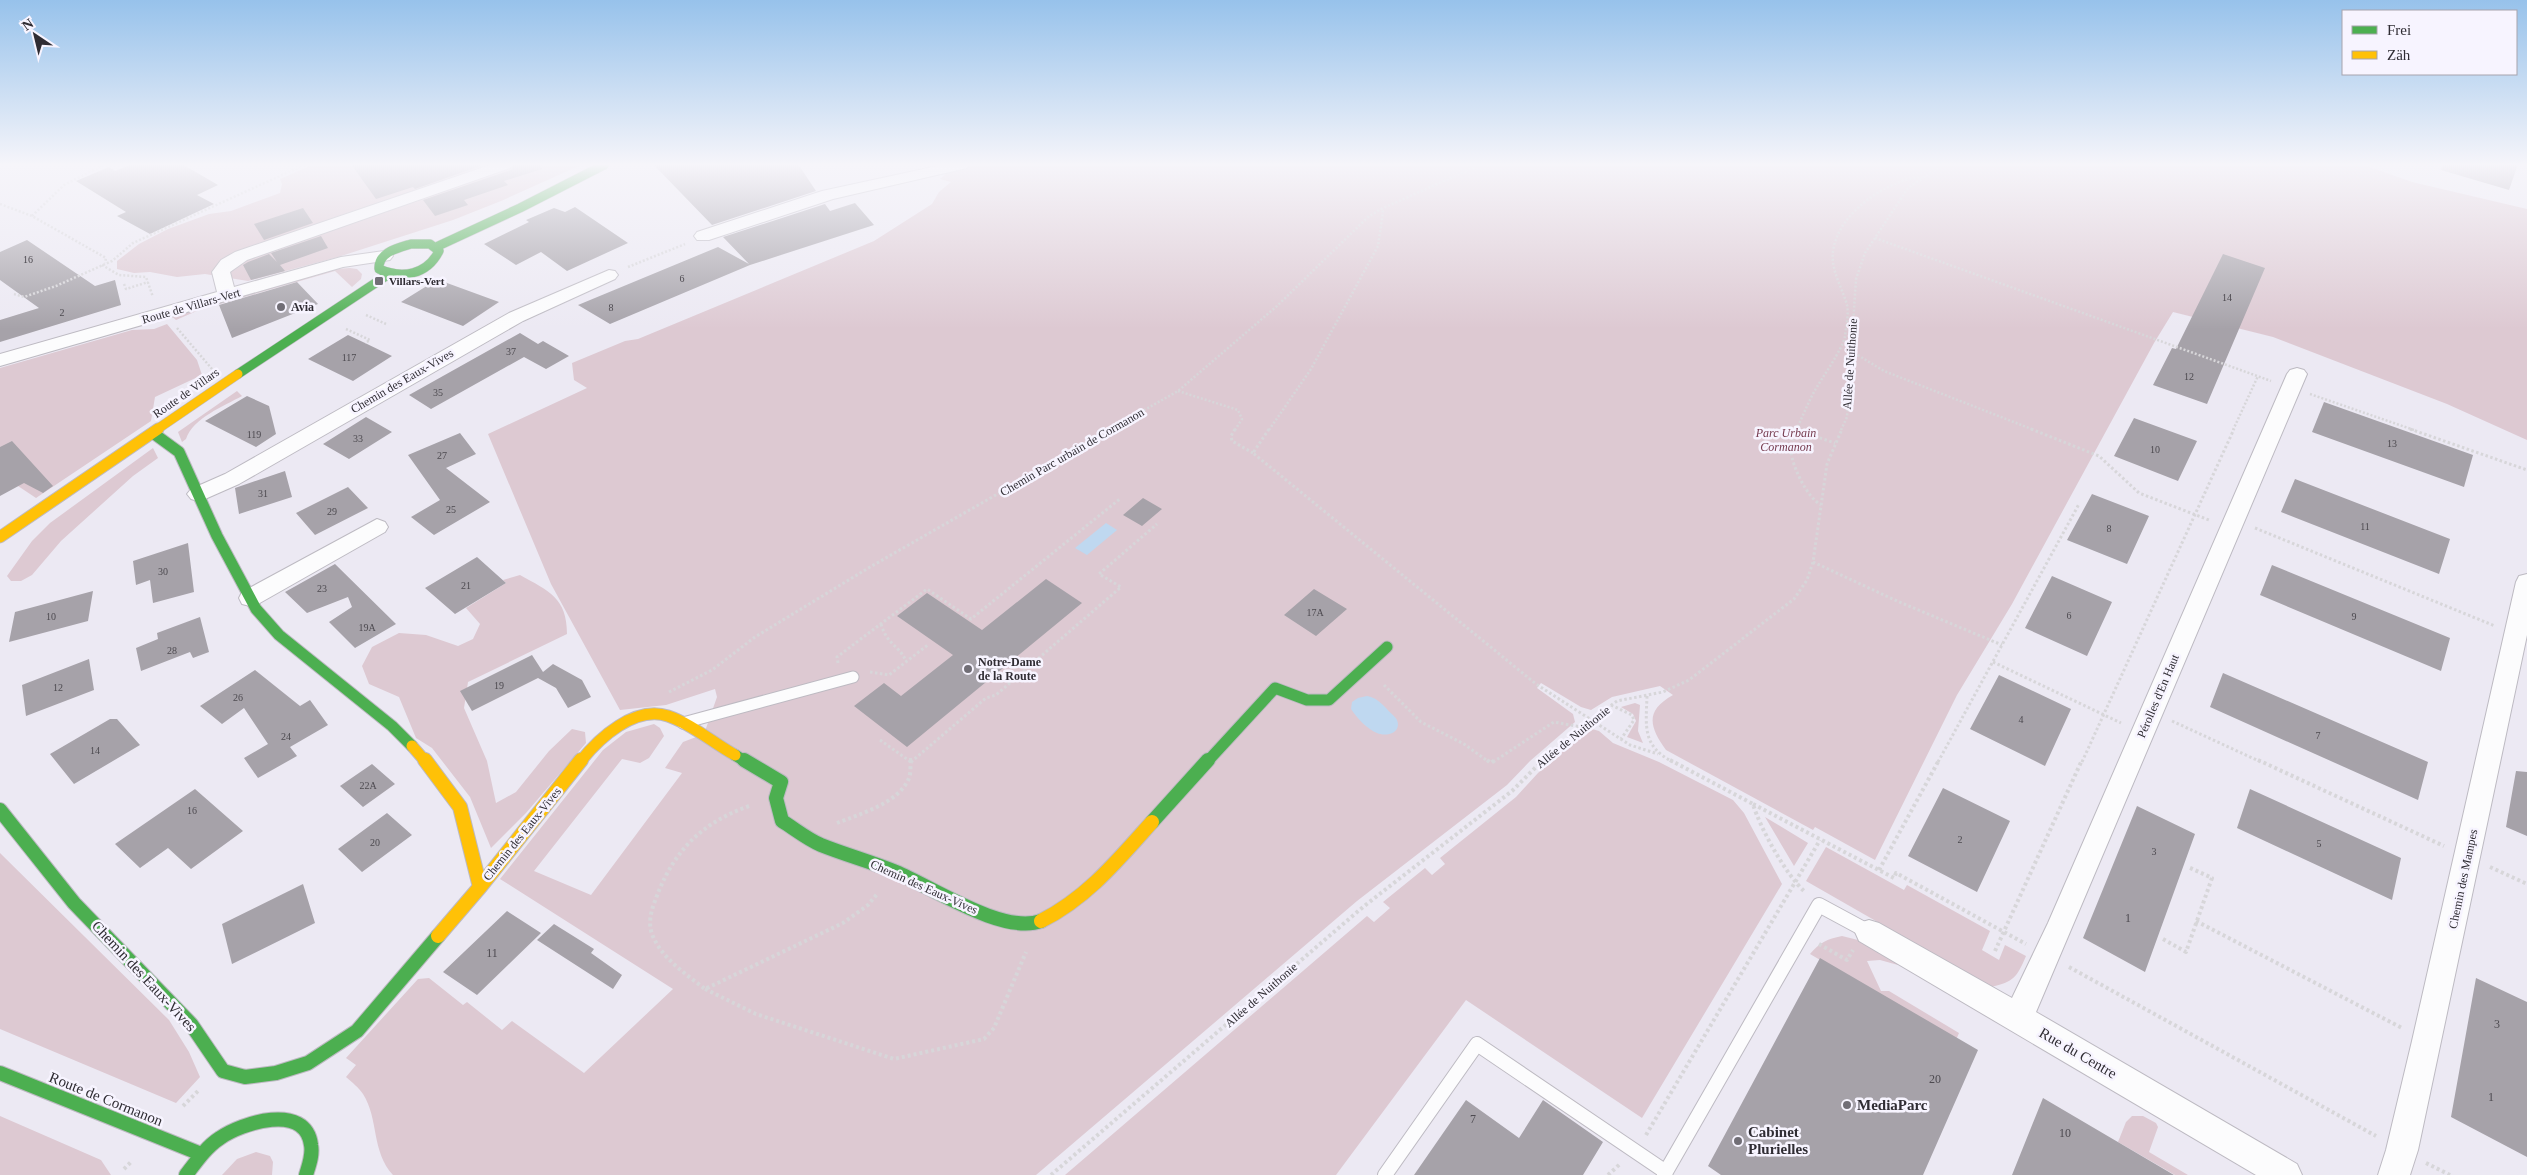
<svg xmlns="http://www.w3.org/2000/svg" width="2527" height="1175" viewBox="0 0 2527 1175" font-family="Georgia,serif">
	<rect width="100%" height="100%" fill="#ece9f3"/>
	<path fill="#ddc9d2" d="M312,165H581L501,201L453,220L338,257L248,281L205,274L177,277L150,272L134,273L117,269V261L139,244L168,229L209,214L231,211L280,193L282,184L280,179Z
		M978,165H2364L2412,182L2527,209V440L2447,404L2273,337L2173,312L2154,343L2012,604L1957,695L1875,860L1815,827L1813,830L1666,750C1649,726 1645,711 1673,695L1660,686L1612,697L1591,710L1581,707L1541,683L1537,688L1573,714L1575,722L1530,761L1507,785L1357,901L1036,1175H393C371,1151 379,1119 363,1094C359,1088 352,1082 346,1077L356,1065L346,1058L418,979L429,978L463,1005L467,1002L502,1030L512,1021L584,1073L673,989L500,879L603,750L626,732L654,724L660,728L664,736L649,758L640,763L622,759L534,871L591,895L682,773L665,768L683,742L704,734L717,697L715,689L666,705L620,710L551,584L488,434L587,388L574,380L572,363L625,341L638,339L874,241L932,204L939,192L951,182L940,179L948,172Z
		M350,268L357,269L362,274L361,279L352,287L335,271L199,310L176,320L171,316L336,269Z
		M167,324L197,360L202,375L155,397L151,421L36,498L0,474V368L132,330L154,329Z
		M237,391L242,396C224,406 193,418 186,439L182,442L178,432Z
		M153,448L158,458L133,476L61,541L32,575L21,581H11L7,576L32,541L50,523Z
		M520,575C549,591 567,598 567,634L468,682L464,708L487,761L496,803L516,792L549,751L572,729L585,732L586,743L526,813L491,848L470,797L432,748L416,738L399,697L369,684L362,666L372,647L399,633L426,635L458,646L473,639L480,624L466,608L506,583L503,580Z
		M1635,703L1640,705L1638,731L1643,743L1627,737L1636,721L1633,714L1621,707Z
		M1592,729L1599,731L1613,743L1659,762L1733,800L1744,813L1782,884L1642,1118L1466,1000L1336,1175H1065L1367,916L1374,922L1390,908L1383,902L1425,868L1432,875L1445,864L1440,858L1516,797L1538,773L1584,732Z
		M1765,817L1808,843L1794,866Z
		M1826,847L1904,890L1907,885L1990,931L1982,950L1999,960L2005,945L2026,956C2017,977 2014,982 1991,987L1806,881Z
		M0,853L169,1020L189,1052L200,1077L176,1103L0,1029Z
		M1842,936L1858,940L1896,961L1898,965L1880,960L1867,961L1881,991H1889L1959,1033L1956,1040L1810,954C1819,943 1827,939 1842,936Z
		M0,1116L101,1160L111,1175H0Z
		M2132,1116H2143L2156,1123L2158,1127L2149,1152L2188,1175H2175L2118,1142L2126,1122Z
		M256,1152L270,1156L273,1162L272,1175H222L237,1159Z"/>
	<path fill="#bfd8f0" d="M1106,523L1117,530L1087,555L1075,548Z
		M1367,696C1376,698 1379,701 1386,708C1389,712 1395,716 1397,720C1402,733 1386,737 1377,733C1367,729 1357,718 1351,709L1352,702L1358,698Z"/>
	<path fill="#a6a2a9" d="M131,164H182L218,185L197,195L214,204L150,234L117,216L126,212L76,181L109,167L115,171Z
		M351,164H486L415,189L413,187L376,199Z
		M514,164H541L542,169L504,181L508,185L464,200L468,205L435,216L423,200L511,170Z
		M653,164H798L816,191L712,225Z
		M2442,164H2518L2509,190L2441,170Z
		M855,203L874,225L750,265L610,324L578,305L718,247L749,264L723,237L825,204L830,211Z
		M575,207L628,243L567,271L541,252L516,265L484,244L529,222L526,220L554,208L565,212Z
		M303,208L313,223L264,240L254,224Z
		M321,236L328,248L280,265L285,271L251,280L243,265L248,262L269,254L277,262L271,253Z
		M27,240L95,286L115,280L121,305L0,342V320L39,308L0,280V252Z
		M2223,254L2265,268L2207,404L2153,385L2172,348L2176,349Z
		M438,279L447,283L499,302L463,326L401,302Z
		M297,282L318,304L232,338L219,305Z
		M520,333L538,344L543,341L569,356L546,369L524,357L431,409L409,395Z
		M348,335L365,343L392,356L353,381L308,359Z
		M247,396L269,406L276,434L256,447L205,421Z
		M2324,402L2473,455L2464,487L2312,432Z
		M366,417L392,432L349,459L323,444Z
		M2134,418L2197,441L2178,481L2114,456Z
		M460,433L476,454L446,468L490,502L434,535L411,517L440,500L408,455Z
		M12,441L53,486L43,493L24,483L0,496V447Z
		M285,471L292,497L239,514L235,488Z
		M2295,479L2450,539L2439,574L2281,512Z
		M348,487L368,508L315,535L296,513Z
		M2092,494L2149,516L2127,564L2067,540Z
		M1143,498L1162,509L1142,526L1123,515Z
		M188,543L194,592L153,603L150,580L136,585L133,561Z
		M477,557L506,583L455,614L425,588Z
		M335,564L396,624L355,648L329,622L352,607L348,597L307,613L285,592Z
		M2272,565L2450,638L2441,671L2260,595Z
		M2052,576L2112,602L2087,656L2025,628Z
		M1046,579L1082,603L907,747L854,706L884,683L901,696L953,655L897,616L927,593L982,630Z
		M1314,589L1347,609L1316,636L1284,615Z
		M93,591L88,621L9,642L15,612Z
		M200,617L209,652L193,658L190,652L141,671L136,648L158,639L157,633Z
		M532,655L543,672L553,664L582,680L591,697L568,708L556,688L538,678L472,711L460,691Z
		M89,659L94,690L26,716L22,685Z
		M255,670L300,706L310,700L328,725L290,747L297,756L258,778L244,758L268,744L244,708L222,724L200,706Z
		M2223,673L2428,762L2418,800L2210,707Z
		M1999,675L2071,709L2045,766L1970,729Z
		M110,719H117L140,745L74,784L50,754Z
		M372,764L395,784L363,807L340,786Z
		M2516,771L2527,772V836L2506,827Z
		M1943,788L2010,821L1977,892L1908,856Z
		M195,789L243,831L191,869L168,848L140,868L115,844Z
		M2250,789L2401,858L2392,900L2237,828Z
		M2137,806L2195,834L2145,972L2083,938Z
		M387,813L412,835L362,872L338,849Z
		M303,884L315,923L232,964L222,924Z
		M507,911L541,933L477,995L443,972Z
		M554,924L594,949L591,953L622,975L613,989L537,940Z
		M1820,958L1978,1050L1923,1175H1721L1708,1166Z
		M2476,978L2527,1002V1157L2451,1117Z
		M2043,1098L2174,1175H2012Z
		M1466,1100L1519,1138L1543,1100L1603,1142L1583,1175H1414Z"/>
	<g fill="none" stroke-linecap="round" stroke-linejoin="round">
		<defs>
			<path id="lane-far1" d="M683,723L853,677"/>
			<path id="lane" d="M1385,1175L1477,1044L1666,1172
				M1664,1175L1819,905L1869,932"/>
			<path id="street" d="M490,165H512L510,168L247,260L230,272L234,287L341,257L384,251L390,252L393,256L390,260L343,267L0,366V354L217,292L212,272L221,260L235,252Z
				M942,165H969L967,168L833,199L709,240H697L694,236L697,232L822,191Z
				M609,270L615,271L618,275L615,279L523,321L239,484L205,499L198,501L191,499L187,494L191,489L225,474L509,313Z
				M2297,368L2304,370L2307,374L2036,1012L2297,1164L2302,1175H2256L1859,941L1855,932L1859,923L1869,920L1879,923L2012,998L2048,923L2287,374L2290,370Z
				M377,519L385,522L388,527L385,532L258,604L250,606L242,604L239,598L242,592Z
				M2527,574V635L2418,1150L2410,1175H2378L2386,1150L2412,1041L2516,582L2519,576Z"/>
			<path id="fast-far2" d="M411,244H430L439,251C427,275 402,279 379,269C378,252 398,248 411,244Z
				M436,247L520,208L604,165
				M238,374L389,274"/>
			<path id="fast-far1" d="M153,433L179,452L217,536L256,609L279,635L392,726L412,746
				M735,755L746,762
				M1207,762L1275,688L1307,700H1329L1387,647"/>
			<path id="fast" d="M744,760L781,782L776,798L782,821C795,829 807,839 821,845C846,855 872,862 896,872C932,887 1003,935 1041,921
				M0,810L74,903L191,1024L223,1071L245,1077L276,1073L308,1063L357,1031L438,936
				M1152,822L1208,760
				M0,1073L201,1154
				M186,1175C196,1162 206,1147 220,1138C241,1123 306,1102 311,1145C313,1155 309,1165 306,1175"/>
			<path id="slow-far2" d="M156,430L238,374"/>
			<path id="slow-far1" d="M0,537L158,429
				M412,746L426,762
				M580,762C599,738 635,705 668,716C692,724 713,743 735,755"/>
			<path id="slow" d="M425,760L460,807L480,887L438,936
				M480,887L581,760
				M1041,921C1087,898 1118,860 1152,822"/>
		</defs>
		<use href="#lane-far1" stroke="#bdbac2" stroke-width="13"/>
		<use href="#lane" stroke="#bdbac2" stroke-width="16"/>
		<use href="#street" stroke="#bdbac2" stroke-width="2"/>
		<use href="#fast-far2" stroke="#bdbac2" stroke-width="10"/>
		<use href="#fast-far1" stroke="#bdbac2" stroke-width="13"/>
		<use href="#fast" stroke="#bdbac2" stroke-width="16"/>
		<use href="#slow-far2" stroke="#bdbac2" stroke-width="10"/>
		<use href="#slow-far1" stroke="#bdbac2" stroke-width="13"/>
		<use href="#slow" stroke="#bdbac2" stroke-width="16"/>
		<path stroke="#d7d6d9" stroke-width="2.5" stroke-dasharray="2 2" stroke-linecap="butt" d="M0,204L32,216L106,258L105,263
			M32,216L64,185L102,166
			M1875,238L2271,381
			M102,265L119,275L146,277L153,297
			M628,267L685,244
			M124,284L126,289L148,282
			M14,294L24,297L56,286L112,261L133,243L304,165
			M366,315L386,324
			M177,328L212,369
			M346,329L370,340L365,343
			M1851,351L1884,371L2034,430
			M1178,391L1238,410L1242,419L1235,430
			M2310,394L2414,430
			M1109,430L1178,391L1277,306L1368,217L1381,209L1480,165
			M1269,430L1311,369L1378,246L1383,212L1381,209
			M1796,430C1802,418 1807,405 1814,392C1821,379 1843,349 1845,336C1846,327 1849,314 1847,305C1843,290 1835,278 1833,262C1828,220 1884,180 1921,177
			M1841,430L1847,417L1856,279L1865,253L1908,188L1942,165
			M2233,430L2258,376"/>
		<path stroke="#d7d6d9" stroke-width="3" stroke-dasharray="2.5 2.5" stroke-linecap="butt" d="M1235,429L1231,436L1232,441L1253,453
			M1269,429L1253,453L1536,684L1630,745L1658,754
			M1797,429C1794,436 1790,443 1791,452C1793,468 1807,497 1821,505
			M2031,429L2099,456L2139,493L2209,520
			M2410,429L2527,470
			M1796,430L1835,443
			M2255,528L2495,626
			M1813,562L1897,601L2002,645
			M881,624C887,645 899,645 906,661
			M1993,662L2121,723
			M838,663L837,657L927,589L971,619L1121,498
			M870,672L889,675L929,644
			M1384,685L1421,722L1464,744L1489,762
			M669,692L712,670L755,637L870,567L1111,429
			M1647,696C1646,727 1642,746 1673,762
			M1611,705L1632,715L1634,720L1621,739
			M2172,721L2261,762
			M880,740L911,762
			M911,762L986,698L996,695L1121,587L1099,574L1157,524
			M1493,762L1554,722L1581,727
			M1541,762L1581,727L1617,701L1663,692L1689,680L1794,599L1807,580L1813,562L1827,464L1842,429
			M1938,762L2079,504
			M2082,762L2234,429"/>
		<path stroke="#d7d6d9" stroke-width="4" stroke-dasharray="3 3" stroke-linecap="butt" d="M909,760H913
			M1487,760L1491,763L1495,760
			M1670,760L1753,804C1760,828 1786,875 1805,892
			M2258,760L2444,846
			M1753,804L1894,878L1896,873L2026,944
			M749,806C704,822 676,848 658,893C653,906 647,920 652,934C661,958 686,974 705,989L843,923L868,905L878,893
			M837,823C860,814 899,803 909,778C911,773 910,767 911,762
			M2490,867L2527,884
			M1879,870L1939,760
			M2196,921L2402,1028
			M2163,939L2186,952L2212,878L2188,867
			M1819,944L1847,960L1853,950
			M1995,951L2082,760
			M2069,967L2376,1136
			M705,989L756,1014L894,1059L984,1039L994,1028L1026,952
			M183,1106L200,1089
			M1646,1135L1820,840
			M2426,1163L2450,1175
			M124,1169L131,1162
			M1051,1175L1363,907L1512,791L1543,760
			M1608,1175L1620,1164"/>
		<use href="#lane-far1" stroke="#fcfcfd" stroke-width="11"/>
		<use href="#lane" stroke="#fcfcfd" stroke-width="14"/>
		<use href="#street" fill="#fcfcfd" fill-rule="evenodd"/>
		<use href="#fast-far2" stroke="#4caf50" stroke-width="9"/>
		<use href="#fast-far1" stroke="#4caf50" stroke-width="11"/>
		<use href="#fast" stroke="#4caf50" stroke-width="14"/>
		<use href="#slow-far2" stroke="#ffc107" stroke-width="9"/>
		<use href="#slow-far1" stroke="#ffc107" stroke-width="11"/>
		<use href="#slow" stroke="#ffc107" stroke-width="14"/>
	</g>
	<linearGradient id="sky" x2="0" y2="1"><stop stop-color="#97c2eb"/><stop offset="0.5" stop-color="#f6f5fa"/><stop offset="1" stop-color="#f6f5fa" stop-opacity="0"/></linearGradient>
	<rect width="2527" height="329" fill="url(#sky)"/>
	<g fill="#716e76" stroke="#f7f4ff" stroke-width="2">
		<rect x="374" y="276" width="10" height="10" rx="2.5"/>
		<circle cx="281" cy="307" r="5"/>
		<circle cx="968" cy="669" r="5"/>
		<circle cx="1847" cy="1105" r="5"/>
		<circle cx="1738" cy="1141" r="5"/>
	</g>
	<g text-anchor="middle" stroke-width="5" stroke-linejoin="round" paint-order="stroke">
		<g font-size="10" fill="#4d4a50">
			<text x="28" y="263">16</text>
			<text x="682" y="282">6</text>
			<text x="2227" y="301">14</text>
			<text x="611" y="311">8</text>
			<text x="62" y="316">2</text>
			<text x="511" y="355">37</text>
			<text x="349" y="361">117</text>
			<text x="2189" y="380">12</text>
			<text x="438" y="396">35</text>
			<text x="254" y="438">119</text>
			<text x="358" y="442">33</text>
			<text x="2392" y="447">13</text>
			<text x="2155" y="453">10</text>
			<text x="442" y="459">27</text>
			<text x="263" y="497">31</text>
			<text x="451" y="513">25</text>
			<text x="332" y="515">29</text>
			<text x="2365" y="530">11</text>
			<text x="2109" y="532">8</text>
			<text x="163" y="575">30</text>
			<text x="466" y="589">21</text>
			<text x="322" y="592">23</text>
			<text x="1315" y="616">17A</text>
			<text x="2069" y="619">6</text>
			<text x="51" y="620">10</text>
			<text x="2354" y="620">9</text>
			<text x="367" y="631">19A</text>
			<text x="172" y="654">28</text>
			<text x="499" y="689">19</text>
			<text x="58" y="691">12</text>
			<text x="238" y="701">26</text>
			<text x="2021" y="723">4</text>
			<text x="2318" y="739">7</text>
			<text x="286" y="740">24</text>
			<text x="95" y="754">14</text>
			<text x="368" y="789">22A</text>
			<text x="192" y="814">16</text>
			<text x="1960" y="843">2</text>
			<text x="375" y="846">20</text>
			<text x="2319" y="847">5</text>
			<text x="2154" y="855">3</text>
		</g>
		<g font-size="11" font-weight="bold" fill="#2f2c33" stroke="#f7f4ff" text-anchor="start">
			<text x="389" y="285">Villars-Vert</text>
		</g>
		<g font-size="12" fill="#2f2c33" stroke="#f7f4ff">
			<text transform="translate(191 306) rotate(-16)" y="4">Route de Villars-Vert</text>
			<text transform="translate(1850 364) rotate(-86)" y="4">Allée de Nuithonie</text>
			<text transform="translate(402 381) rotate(-30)" y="4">Chemin des Eaux-Vives</text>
			<text transform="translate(186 393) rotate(-35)" y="4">Route de Villars</text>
			<text transform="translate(1072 452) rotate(-30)" y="4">Chemin Parc urbain de Cormanon</text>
			<text transform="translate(2158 696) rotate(-67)" y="4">Pérolles d'En Haut</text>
			<text transform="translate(1573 737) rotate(-39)" y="4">Allée de Nuithonie</text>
			<text transform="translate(522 834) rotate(-51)" y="4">Chemin des Eaux-Vives</text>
			<text transform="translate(2463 879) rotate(-78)" y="4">Chemin des Mampes</text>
			<text transform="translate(924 887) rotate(24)" y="4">Chemin des Eaux-Vives</text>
			<text transform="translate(1261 995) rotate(-41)" y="4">Allée de Nuithonie</text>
		</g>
		<g font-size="12" font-weight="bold" fill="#2f2c33" stroke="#f7f4ff" text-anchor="start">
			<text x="291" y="311">Avia</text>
			<text x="978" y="666">Notre-Dame<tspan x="978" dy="14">de la Route</tspan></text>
		</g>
		<g font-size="12" font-style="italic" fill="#763b4f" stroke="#f7f4ff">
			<text x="1786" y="437">Parc Urbain<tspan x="1786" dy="14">Cormanon</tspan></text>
		</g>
		<g font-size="12" fill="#4d4a50">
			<text x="2128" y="922">1</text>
			<text x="492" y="957">11</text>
			<text x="2497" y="1028">3</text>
			<text x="1935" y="1083">20</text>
			<text x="2491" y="1101">1</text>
			<text x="1473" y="1123">7</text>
			<text x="2065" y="1137">10</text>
		</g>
		<g font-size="15" fill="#2f2c33" stroke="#f7f4ff">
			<text transform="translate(144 976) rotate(47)" y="5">Chemin des Eaux-Vives</text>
			<text transform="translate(2078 1053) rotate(30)" y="5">Rue du Centre</text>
			<text transform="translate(106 1099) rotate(22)" y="5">Route de Cormanon</text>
		</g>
		<g font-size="15" font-weight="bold" fill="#2f2c33" stroke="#f7f4ff" text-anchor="start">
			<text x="1857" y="1110">MediaParc</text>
			<text x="1748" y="1137">Cabinet<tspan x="1748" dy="17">Plurielles</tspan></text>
		</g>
	</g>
	<rect x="2342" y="10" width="175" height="65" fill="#f7f4ff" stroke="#a7a4ad"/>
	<rect x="2352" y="26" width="25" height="8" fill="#4caf50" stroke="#a7a4ad"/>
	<text x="2387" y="35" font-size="15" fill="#2f2c33">Frei</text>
	<rect x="2352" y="51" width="25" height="8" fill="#ffc107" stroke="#a7a4ad"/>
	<text x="2387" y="60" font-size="15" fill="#2f2c33">Zäh</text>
	<g transform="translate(35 35) rotate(325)" stroke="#f7f4ff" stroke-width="4" paint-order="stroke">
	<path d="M0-4L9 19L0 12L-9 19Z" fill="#2f2c33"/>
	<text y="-8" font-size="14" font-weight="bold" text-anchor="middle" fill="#2f2c33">N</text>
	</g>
</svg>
